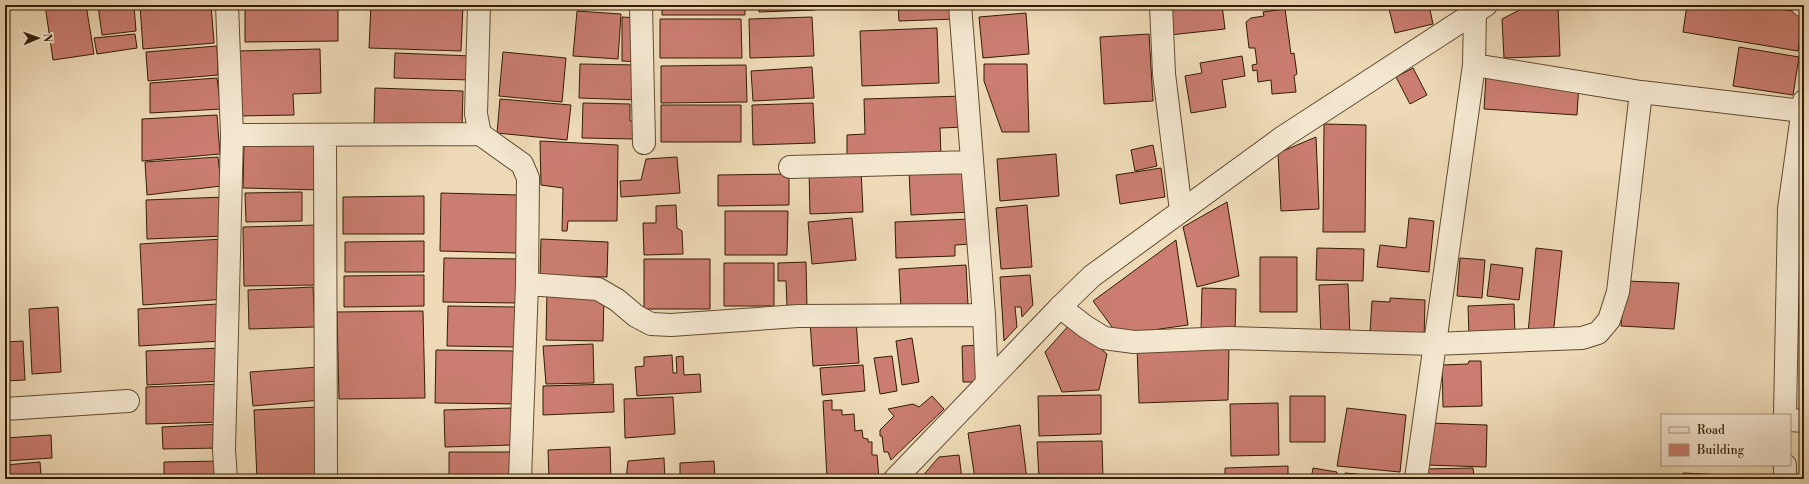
<svg xmlns="http://www.w3.org/2000/svg" width="1809" height="484" viewBox="0 0 1809 484" font-family="'Libre Bodoni',serif">
	<rect width="100%" height="100%" fill="#eedab7"/>
	<filter id="stains"><feTurbulence type="fractalNoise" baseFrequency=".005" numOctaves="4"/><feColorMatrix values="0 0 0 0 .2 0 0 0 0 .09 0 0 0 0 .02 0 0 0 .5 -.17"/></filter>
	<radialGradient id="worn" r=".72"><stop offset=".6" stop-color="#630" stop-opacity="0"/><stop offset="1" stop-color="#630" stop-opacity=".3"/></radialGradient>
	<path fill="#ca7d70" stroke="#331c03" d="M45,5H86L94,54L53,60Z
		M134,5L136,31L102,35L98,6Z
		M140,5H211L214,43L143,49Z
		M245,5H338V41L245,42Z
		M371,5H463L461,51L369,48Z
		M499,5H544L543,8Z
		M593,5H637V8L593,7Z
		M662,5H745V15H662Z
		M759,5H815V10L759,12Z
		M898,5H955V19L899,21Z
		M983,5H1004L1005,6L983,8Z
		M1167,5H1222L1225,29L1170,35Z
		M1388,5H1429L1433,24L1395,33Z
		M1529,5H1558L1560,56L1504,58L1502,19Z
		M1687,5H1758L1804,13L1798,51L1683,32Z
		M1285,9L1291,54L1294,53L1297,74L1294,76L1296,92L1272,94L1271,80L1258,82L1257,70L1253,71L1252,65L1257,64L1255,48H1249L1246,22L1251,18L1264,16L1263,12Z
		M577,11L621,14L618,59L573,56Z
		M1026,13L1029,54L983,58L979,17Z
		M622,17L640,18V62L622,61Z
		M812,17L814,56L750,58L749,19Z
		M660,19H741L742,58H660Z
		M937,28L939,83L862,86L860,31Z
		M135,34L137,48L97,54L94,38Z
		M1149,34L1153,101L1104,104L1100,37Z
		M217,46L218,75L148,81L146,52Z
		M1739,47L1799,57L1793,95L1733,86Z
		M320,49L321,93L293,94L294,115L239,116L238,51Z
		M503,52L566,58L562,102L499,96Z
		M395,53L472,56L471,80L394,78Z
		M1242,56L1245,76L1222,80L1226,107L1191,113L1185,76L1202,73L1200,63Z
		M580,64L640,65L639,100L579,98Z
		M984,64H1027L1029,132H1002L984,81Z
		M746,65L747,102L661,103V66Z
		M812,67L814,98L753,101L751,71Z
		M1413,68L1427,95L1410,104L1396,77Z
		M1486,76L1579,83L1577,115L1484,109Z
		M217,78L221,109L150,113V83Z
		M375,88L463,91L462,126L374,124Z
		M964,96L965,127L940,128L941,155L847,157V135L865,134L864,99Z
		M500,99L571,105L567,140L497,133Z
		M583,103L630,104V121H637L636,139L582,138Z
		M813,103L815,143L753,145L752,105Z
		M661,105H741V142H661Z
		M217,115L220,154L142,161V119Z
		M1324,124L1366,125L1365,232H1323Z
		M1316,137L1319,209L1281,211L1278,153Z
		M540,141L618,145L617,221H568L567,231H562L563,188L541,185Z
		M244,143L322,144L321,190L243,188Z
		M1153,145L1157,166L1135,171L1131,150Z
		M1056,154L1059,196L1000,201L997,159Z
		M218,157L221,186L147,195L145,162Z
		M677,157L680,193L621,197L620,181L641,180L646,159Z
		M861,168L863,212L810,214L809,170Z
		M968,168L970,212L911,215L909,171Z
		M1161,168L1165,197L1120,204L1116,175Z
		M789,174V205L718,206V175Z
		M302,192V221L246,222L245,193Z
		M441,193L519,195L517,253L440,251Z
		M424,196V234H343V197Z
		M224,197L226,236L147,239L146,200Z
		M1227,202L1239,276L1197,287L1183,227Z
		M676,205L677,228L682,231L683,254L644,255L643,223H656V206Z
		M1027,205L1032,267L1001,269L996,208Z
		M725,211H788L787,255H725Z
		M852,218L856,260L812,264L808,222Z
		M1409,218L1434,221L1429,272L1377,267L1380,245L1406,248Z
		M970,219L971,244L955,245V256L896,258L895,222Z
		M318,225L319,285L244,286L243,227Z
		M223,239L225,299L143,305L140,244Z
		M541,239L608,242L607,277L540,276Z
		M1176,240L1188,325L1118,335L1093,301Z
		M424,241V272H345V242Z
		M1317,248L1364,249L1363,281L1316,280Z
		M1536,248L1562,251L1553,336L1528,333Z
		M1260,257H1297V312H1260Z
		M444,258L518,259L517,303L443,302Z
		M1460,258L1485,260L1482,298L1457,296Z
		M644,259H710V309H644Z
		M806,262L807,307H787L786,281H778V263Z
		M724,263H774V306H724Z
		M1491,264L1523,268L1519,300L1487,296Z
		M966,265L968,305L901,309L899,269Z
		M424,275V306L344,307V276Z
		M1030,275L1033,305L1022,317L1021,307H1015L1017,327L1004,341L1000,277Z
		M1625,281L1679,283L1674,329L1621,326Z
		M1348,284L1350,337L1321,338L1319,285Z
		M313,287L315,327L249,329L248,290Z
		M1202,288L1236,289L1235,334L1201,333Z
		M547,291L604,296L603,341L546,340Z
		M1390,298L1425,300L1424,340L1370,332L1372,301L1390,302Z
		M218,304L221,341L139,346L138,309Z
		M1514,304L1515,335L1469,337L1468,306Z
		M448,306L516,307V347L447,346Z
		M58,307L61,372L32,374L29,309Z
		M423,311L425,398L339,399L337,312Z
		M856,319L859,363L813,366L810,321Z
		M1071,323L1107,354L1099,390L1062,392L1045,352Z
		M912,338L919,382L902,385L896,341Z
		M23,341L25,380L5,381V342Z
		M593,344L594,383L546,384L543,346Z
		M979,345V361L975,382H963L962,346Z
		M1229,345L1228,400L1139,403L1137,347Z
		M222,348L224,381L147,385L146,351Z
		M436,350L520,351V404L435,403Z
		M672,355L673,373H677L676,357L683,356L684,375L700,374L701,392L637,396L635,367L644,366V357Z
		M892,356L897,391L880,394L874,358Z
		M1469,361H1481L1482,406L1443,407L1442,365L1468,364Z
		M863,365L865,391L822,395L820,368Z
		M318,367L321,400L253,406L250,372Z
		M222,384V422L146,424V387Z
		M613,384L614,412L543,415V386Z
		M1101,395V434L1039,436L1038,396Z
		M932,396L944,409L891,460L888,452H884L882,436H880V430L894,416L888,409L913,404L919,407Z
		M1290,396H1325V442H1290Z
		M673,397L675,434L625,438L624,399Z
		M832,400V410H842V415L854,414L855,431L862,430L863,438L868,439V442H872V455H877L879,479H827L823,401Z
		M1278,403L1279,455L1231,456L1230,404Z
		M319,407L322,478L257,479L254,410Z
		M511,408L512,445L445,447L444,410Z
		M1347,408L1406,415L1400,472L1337,466Z
		M1429,423L1487,425L1486,467L1427,465Z
		M221,424V448L163,449L162,427Z
		M1020,425L1027,479H975L968,433Z
		M51,435L52,458L5,461V438Z
		M1102,441L1103,479H1039L1037,442Z
		M610,447L611,479H549L548,450Z
		M449,452H510V479H449Z
		M959,455L962,479H920L939,457Z
		M664,458L665,479H626L628,461Z
		M222,461V479H164V462Z
		M714,461L715,479H680V463Z
		M40,462L41,476L48,475V479H5V465Z
		M1288,466V479H1225V468Z
		M1313,468L1337,472L1336,479H1311Z
		M1473,468L1474,479H1423V469Z
		M1345,473L1399,478L1398,479H1344Z
		M1683,473L1725,475V479H1683Z
		M808,477V479H777V478Z"/>
	<g fill="none" stroke-linecap="round" stroke-linejoin="round">
		<defs>
			<path id="minor" d="M479,5L476,114L480,134
				M641,5L644,143
				M960,5L984,315L987,383
				M1161,5L1164,74L1181,211
				M1802,5H1804
				M1474,65L1641,92L1802,111
				M232,135L480,134L522,164L528,178L527,284L520,479
				M325,135L326,479
				M790,167L972,162
				M527,284L598,289L617,300L636,316L651,324L671,325L798,316L984,315
				M1060,307L1086,327L1104,338L1134,342L1229,338L1434,344L1582,338L1598,333L1609,320L1618,292L1641,92
				M5,409L128,401
				M1785,415L1789,209L1804,101
				M1790,420L1804,421
				M1785,465V479
				M226,479L224,450L232,135L227,5
				M1416,479L1474,65L1475,13"/>
			<path id="tertiary" d="M895,479L1060,307L1092,276L1283,137L1486,5"/>
		</defs>
		<use href="#minor" stroke="#624c30" stroke-width="24"/>
		<use href="#tertiary" stroke="#624c30" stroke-width="24"/>
		<use href="#minor" stroke="#f4e7d0" stroke-width="22"/>
		<use href="#tertiary" stroke="#f4e7d0" stroke-width="22"/>
	</g>
	<rect width="1809" height="484" fill="none" stroke="#eedab7" stroke-width="20"/>
	<rect x="6" y="6" width="1797" height="472" fill="none" stroke="#331c03" stroke-width="2"/>
	<rect x="10" y="10" width="1789" height="464" fill="none" stroke="#331c03"/>
	<rect x="1661" y="414" width="130" height="52" fill="#f4e7d0" stroke="#a7967e"/>
	<rect x="1669" y="427" width="20" height="6" fill="#f4e7d0" stroke="#a7967e"/>
	<text x="1697" y="434" font-size="12" fill="#331c03">Road</text>
	<rect x="1669" y="444" width="20" height="12" fill="#ca7d70" stroke="#a7967e"/>
	<text x="1697" y="454" font-size="12" fill="#331c03">Building</text>
	<g transform="translate(38 38) rotate(88)" stroke="#f4e7d0" stroke-width="3" paint-order="stroke">
	<path d="M0-3L7 15L0 10L-7 15Z" fill="#331c03"/>
	<text y="-6" font-size="11" font-weight="bold" text-anchor="middle" fill="#331c03">N</text>
	</g>
	<rect width="100%" height="100%" filter="url(#stains)"/>
	<rect width="100%" height="100%" fill="url(#worn)"/>
</svg>
